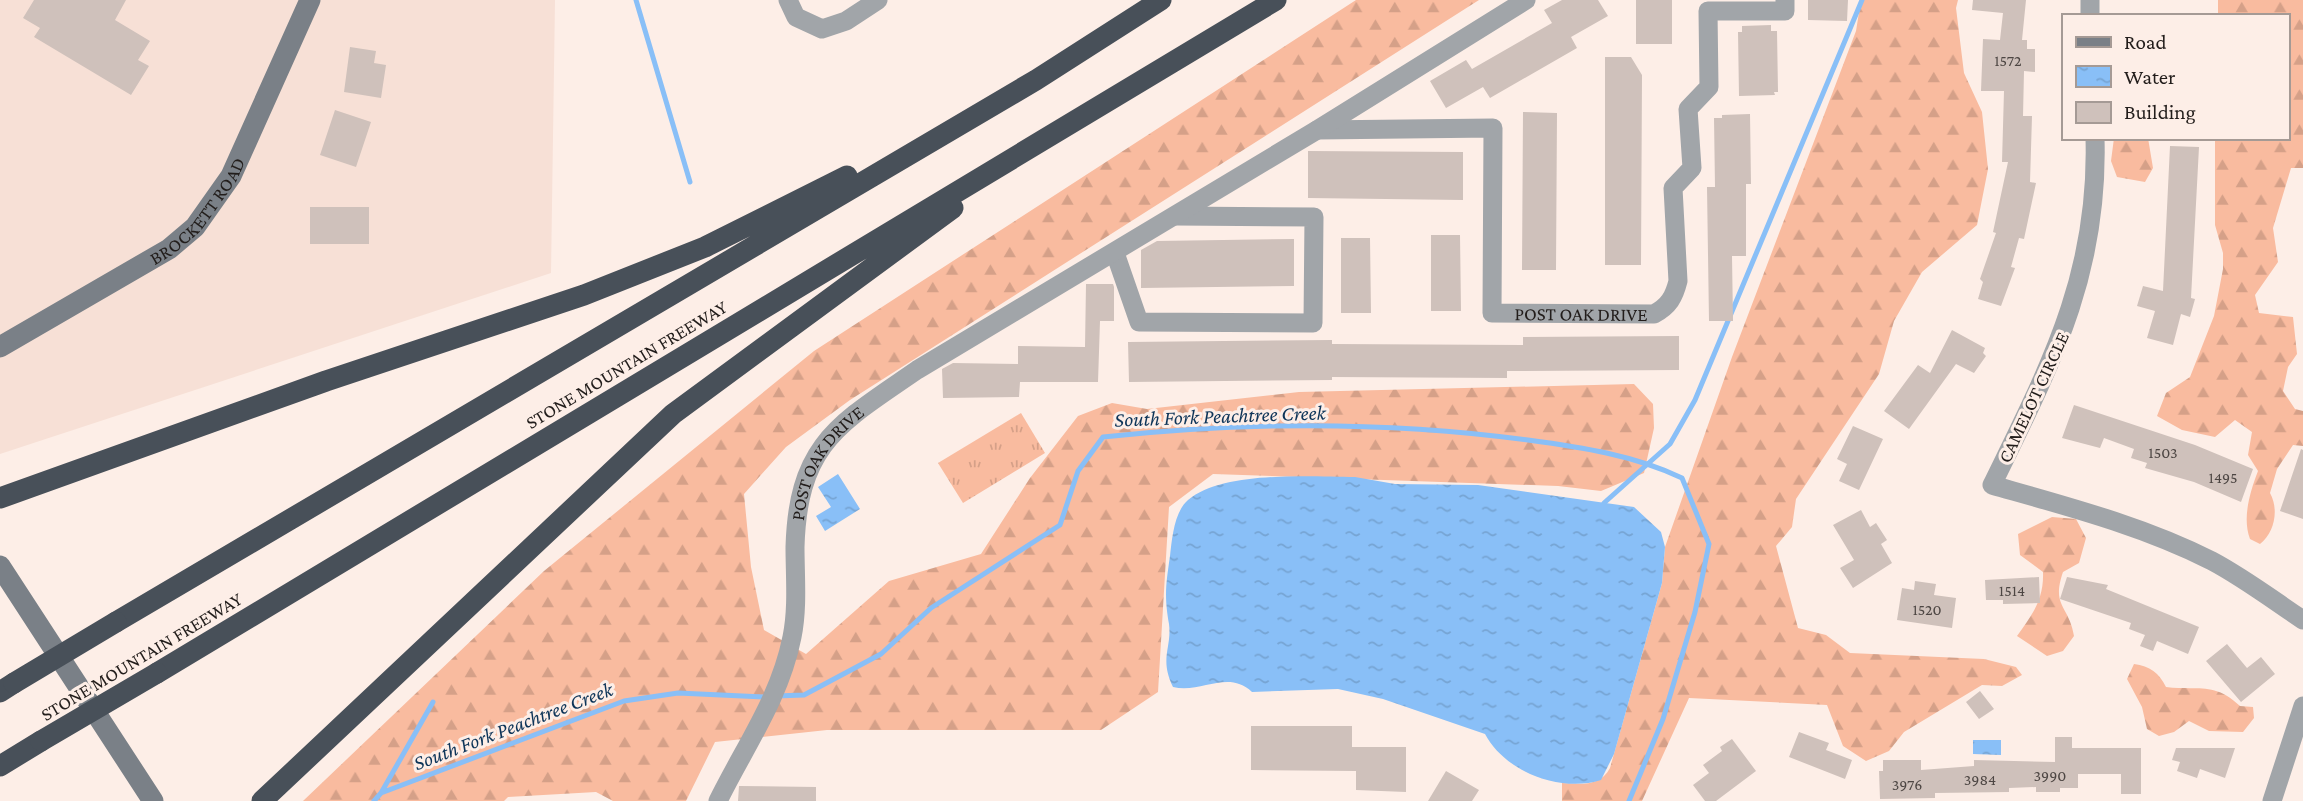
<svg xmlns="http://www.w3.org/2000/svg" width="2303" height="801" viewBox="0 0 2303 801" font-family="'Crimson Pro',serif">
	<defs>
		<pattern id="grass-tufts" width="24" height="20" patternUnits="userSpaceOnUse" patternTransform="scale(1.75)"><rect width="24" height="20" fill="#f9bb9f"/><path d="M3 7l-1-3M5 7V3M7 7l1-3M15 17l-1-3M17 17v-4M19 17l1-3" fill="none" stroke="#d5a088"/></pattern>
		<pattern id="forest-firs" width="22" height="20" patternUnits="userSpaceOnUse" patternTransform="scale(1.75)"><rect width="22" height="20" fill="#f9bb9f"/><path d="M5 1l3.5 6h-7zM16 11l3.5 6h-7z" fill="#d5a088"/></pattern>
		<pattern id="water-ripples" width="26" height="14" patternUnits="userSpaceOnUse" patternTransform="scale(1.75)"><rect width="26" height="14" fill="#89bff7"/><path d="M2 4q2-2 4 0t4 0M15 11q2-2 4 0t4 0" fill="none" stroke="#76a4d3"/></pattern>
	</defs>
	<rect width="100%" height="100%" fill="#fdeee7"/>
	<path fill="#f7e0d6" d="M0,0H555L551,273L0,454Z"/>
	<path fill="url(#grass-tufts)" d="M1021,413L1045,453L963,503L938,463Z"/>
	<path fill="url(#forest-firs)" d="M1356,0H1479L850,400L786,447L744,494L751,567L764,630L806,654L889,581L981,554L1030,478L1078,416L1112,403L1147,409L1299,392L1634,384L1653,404L1654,428L1644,473L1601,491L1558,486L1213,474L1169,507L1158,692L1101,730H827L715,742L686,801H613L596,792L508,797L504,801H303L544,571L814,351Z
		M1861,0H1958L1956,8L1964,73L1982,112L1988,169L1977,225L1922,272L1894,321L1879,374L1796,499L1792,527L1776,546L1798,628L1826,635L1850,653L1984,659L2016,667L2022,675L2002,686L1982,685L1904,732L1889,751L1866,761L1843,746L1827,705L1689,698L1642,801H1562V783C1581,784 1600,787 1610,768L1662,583L1665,547L1732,357L1856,31Z
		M2218,0H2303V168H2291L2273,228L2278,262L2255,295L2259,313L2293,317L2297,354L2288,367L2283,391L2295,409L2303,411V446L2293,445L2277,469L2270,493C2279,509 2275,532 2260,544L2250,539C2242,518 2250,492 2258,471L2248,455L2252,432L2235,420L2215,437L2182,430L2157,416L2166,393L2190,377L2214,316L2223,269V253L2215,225V138H2287V16H2218Z
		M2114,138H2148L2153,168L2145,182L2117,177L2111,161Z
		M2052,517L2076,519L2086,538L2079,563L2063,572C2051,607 2069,605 2074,636L2063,651L2047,656L2017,636C2033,614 2044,599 2043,572L2020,555L2018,534Z
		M2134,664C2150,666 2159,673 2166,687C2197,691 2214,681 2240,706L2253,707L2254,718L2243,732L2209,731L2189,721L2174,732L2159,736L2147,729L2142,707L2127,679Z"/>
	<path fill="url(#water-ripples)" d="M838,474L860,509L825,531L816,516L831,507L818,487Z
		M1355,477L1395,484L1478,485L1634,507L1661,532L1665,547L1662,583L1614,754L1601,780C1561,793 1505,772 1485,734L1383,699L1338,689L1252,692C1228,669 1201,694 1173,687C1159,658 1172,648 1169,624C1164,596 1166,584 1170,556C1172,539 1174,512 1188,500C1224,470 1310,477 1355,477Z
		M1973,740H2001V755L1973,754Z"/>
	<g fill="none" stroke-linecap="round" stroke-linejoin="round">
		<path stroke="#89bff7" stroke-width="5" d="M636,0L690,182
			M1604,503L1670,444L1695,400L1862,0
			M776,696L804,695L881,654L931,608L1060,525L1078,471L1103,437C1243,422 1388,421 1528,440C1580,447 1634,455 1682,478L1709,544L1695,612L1663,719L1629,801
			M381,793L433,702
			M374,801L381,793L624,701L678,693L766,697"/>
	</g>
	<path fill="#cfc1bb" d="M34,0H126L115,20L150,41L138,60L149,66L131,95L34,37L40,28L23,18Z
		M1562,0H1598L1608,16L1571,37L1577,48L1490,98L1483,87L1446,108L1430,81L1466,60L1472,69L1552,23L1544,10Z
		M1636,0H1672V44H1636Z
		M1808,0H1848L1847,21L1808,20Z
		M1973,0H2026L2022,40H2027V49H2035V72L2024,71L2023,116H2032L2030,182L2036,183L2024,239L2019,238L2011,267L2015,268L2001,306L1978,299L1983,282L1980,279L1996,233L1993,232L2008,162H2002L2004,91H1981L1983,39L2000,40L2003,13L1972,10Z
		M1771,25V31H1777L1778,92H1774L1775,95L1739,96L1738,32H1742V26Z
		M350,47L376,51L374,63L386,65L381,98L344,92Z
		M1605,57H1631L1642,75L1641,265H1605Z
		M335,110L371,122L356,167L320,155Z
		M1523,112L1557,113L1556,270H1522Z
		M1750,114L1751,184H1746V256H1732L1733,321H1709L1707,187H1715L1714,118H1722V115Z
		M2170,146L2199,147L2191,298L2195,299L2190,317L2181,314L2173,345L2147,338L2155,311L2137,306L2143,286L2163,291Z
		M1308,151L1463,152V200L1308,198Z
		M310,207H369V244H310Z
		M1431,235H1460L1461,311H1431Z
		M1341,238H1370L1371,313H1341Z
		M1294,239V286L1141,288V250L1157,241Z
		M1086,284H1113L1114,287V321H1100L1098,382H1020L1019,397L943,398L942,369L953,363L1018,364V346L1085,347Z
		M1952,330L1985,348L1983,353L1986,356L1974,373L1956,364L1909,429L1884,411L1918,365L1930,373Z
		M1679,336V370L1507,371V378L1332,377V380L1129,382L1128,342L1332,340V344L1523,345V337Z
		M2074,405L2195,445L2253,469L2241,502L2194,482L2145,468L2147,463L2131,458L2134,449L2104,438L2100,448L2062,438Z
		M1853,426L1883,439L1859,490L1839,481L1847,464L1837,459Z
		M2301,449L2303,450V519L2280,511Z
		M1861,510L1870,527L1876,523L1887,540L1881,544L1892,563L1853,588L1840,568L1854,560L1833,525Z
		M2039,577L2040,603L2003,604V600H1986L1985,580Z
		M2067,577L2108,585L2106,589L2199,627L2188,654L2157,641L2153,651L2140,646L2145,635L2129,629L2131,623L2060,599Z
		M1915,581L1936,584L1934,595L1956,598L1952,628L1897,620L1902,588L1914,590Z
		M2227,644L2247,668L2261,657L2275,674L2241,702L2206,661Z
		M1980,691L1994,709L1979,719L1966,702Z
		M1251,726H1352V747H1406V792L1356,790V771L1251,770Z
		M1799,732L1829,743L1826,750L1852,760L1845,779L1789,757Z
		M2055,737H2072V748H2141V794H2121V774H2078V788H2060V792H2036V787L2009,788V792L1935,793V798L1880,799L1879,771H1883V760H1921V770L1974,766V760L2055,762Z
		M1732,739L1756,771L1716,801H1705L1693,785L1709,773L1703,765L1722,751L1720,747Z
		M2176,748H2235L2225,778L2200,769L2197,778L2177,771L2180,762L2172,760Z
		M1446,771L1479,790L1472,801H1428Z
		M739,786L816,787V801H738Z"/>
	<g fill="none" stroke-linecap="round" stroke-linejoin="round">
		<g stroke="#a1a5a9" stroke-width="19">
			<path d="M788,0L796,17L822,29L846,21L878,0"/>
			<path d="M2090,0V16"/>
			<path id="s1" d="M1317,130L1493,128L1492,313L1654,314C1669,306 1674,297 1678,281L1673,188L1692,168L1688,109L1709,87L1708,11H1785V0"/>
			<path d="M2095,138C2099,275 2050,366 1992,485C2066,506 2143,526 2212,561C2244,578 2273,600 2303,620"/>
			<path d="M1115,253L1139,322L1313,323L1314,217L1176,216"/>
			<path id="s2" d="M718,801C745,746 780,698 792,637C798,608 795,576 795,547C798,443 839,424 917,370L1317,130L1526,0"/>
			<path d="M2272,801L2303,706"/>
		</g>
		<g stroke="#7a8087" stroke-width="21">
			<path id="s3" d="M0,347L169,249L195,227L231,176L310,0"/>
			<path d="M0,566L153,801"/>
		</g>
		<path stroke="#485059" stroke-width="21" d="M0,498L326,381L584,295L705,247L847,176
			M116,622L1036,80L1161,0
			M157,673L1276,0
			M0,692L14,683
			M0,766L41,741
			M262,801L673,414L953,208"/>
		<path stroke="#485059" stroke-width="21" d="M14,683L116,622
			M41,741L157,673"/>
	</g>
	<g text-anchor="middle" stroke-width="6" stroke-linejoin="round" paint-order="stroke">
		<g font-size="16" fill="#4d4643">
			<text x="2008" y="66">1572</text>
			<text x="2163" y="458">1503</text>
			<text x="2223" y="483">1495</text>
			<text x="2012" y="596">1514</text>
			<text x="1927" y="615">1520</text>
			<text x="2050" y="781">3990</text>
			<text x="1980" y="785">3984</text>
			<text x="1907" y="790">3976</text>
		</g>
		<g font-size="19" fill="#221d1b" stroke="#fdeee7">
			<text dy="7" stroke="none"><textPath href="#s3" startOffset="243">BROCKETT ROAD</textPath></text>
			<text dy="7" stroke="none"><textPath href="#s1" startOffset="450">POST OAK DRIVE</textPath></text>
			<text transform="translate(626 364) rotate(-31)" y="7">STONE MOUNTAIN FREEWAY</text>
			<text transform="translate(2033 397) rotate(-65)" y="7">CAMELOT CIRCLE</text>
			<text dy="7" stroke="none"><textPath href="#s2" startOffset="364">POST OAK DRIVE</textPath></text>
			<text transform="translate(141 656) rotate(-31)" y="7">STONE MOUNTAIN FREEWAY</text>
		</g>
		<g font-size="21" font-style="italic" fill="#0d3458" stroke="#fdeee7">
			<text transform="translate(1220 416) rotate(-2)" y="7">South Fork Peachtree Creek</text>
			<text transform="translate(513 726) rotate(-21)" y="7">South Fork Peachtree Creek</text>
		</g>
	</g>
	<rect x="2062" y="14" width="228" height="126" fill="#fdeee7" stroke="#a59a95" stroke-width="2"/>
	<rect x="2076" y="37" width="35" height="10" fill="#7a8087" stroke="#a59a95" stroke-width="2"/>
	<text x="2124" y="49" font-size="21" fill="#221d1b">Road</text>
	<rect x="2076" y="66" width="35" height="21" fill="url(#water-ripples)" stroke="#a59a95" stroke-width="2"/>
	<text x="2124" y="84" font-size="21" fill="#221d1b">Water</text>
	<rect x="2076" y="102" width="35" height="21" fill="#cfc1bb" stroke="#a59a95" stroke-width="2"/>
	<text x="2124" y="119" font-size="21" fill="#221d1b">Building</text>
</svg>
